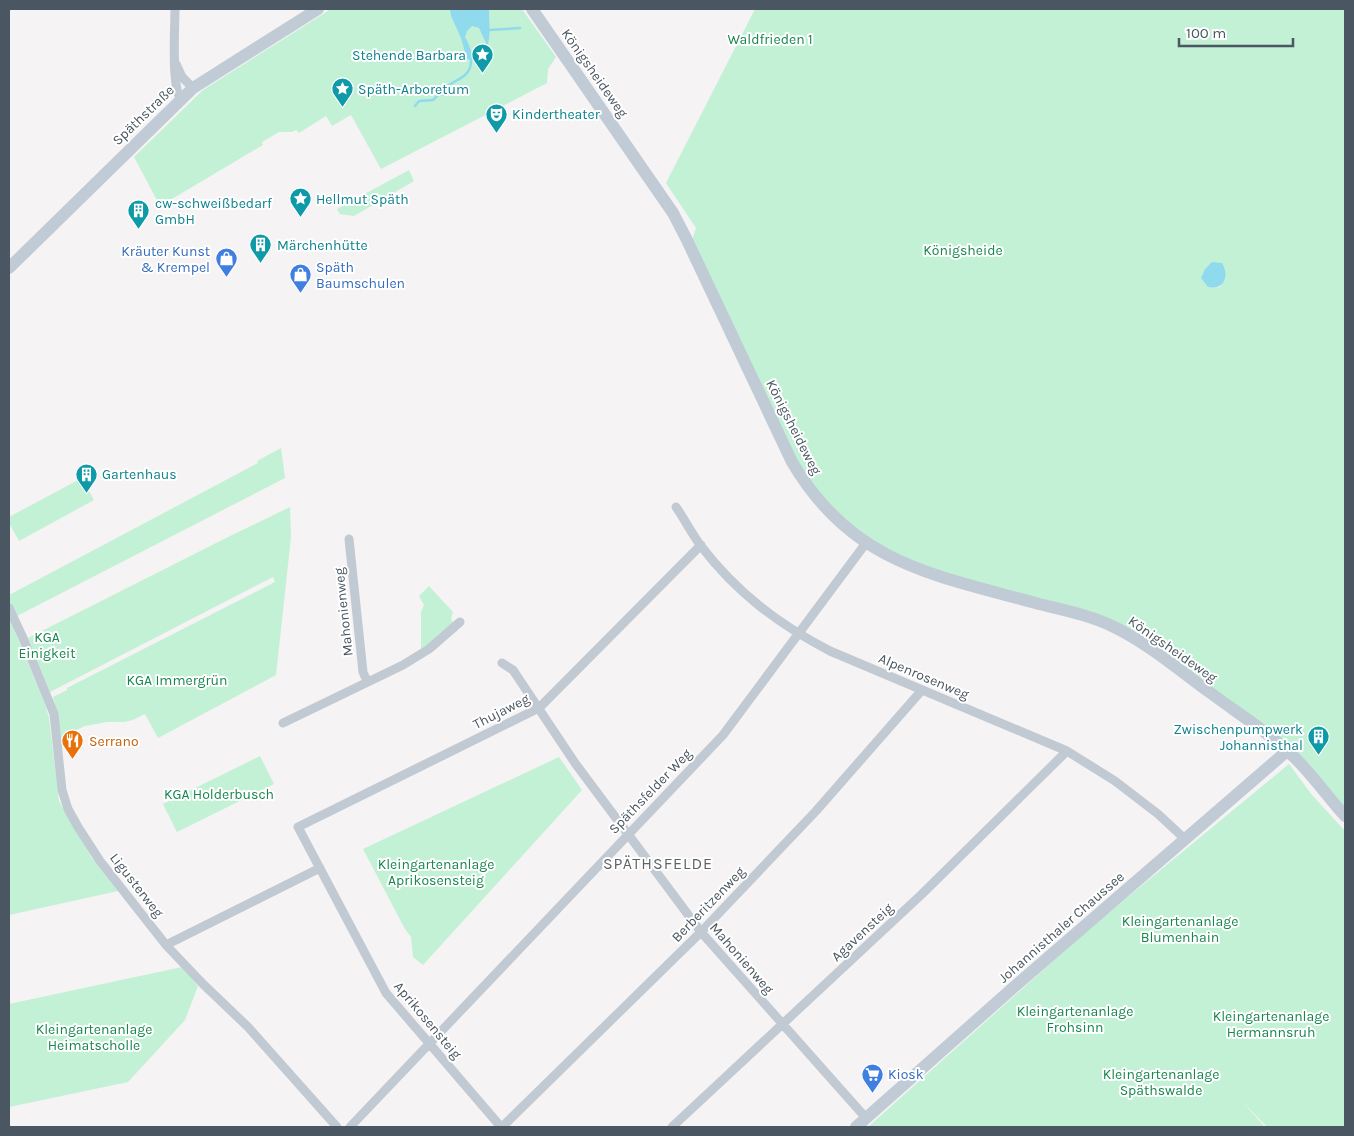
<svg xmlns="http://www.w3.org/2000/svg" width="1354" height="1136" viewBox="0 0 1354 1136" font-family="Karla,sans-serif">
	<rect width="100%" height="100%" fill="#f5f3f3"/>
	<path fill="#c3f1d5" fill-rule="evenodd" d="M331,9H522L556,57L548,69L547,83L381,169L351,115L332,126L326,116L299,133L296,130L292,132H279L262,142L263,145L251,152L160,206L134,157L203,90Z
		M755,9H1345V808L1332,793L1143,638L923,567L897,556L841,518L802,471L692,241L696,228L666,183ZM1203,273L1226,277L1220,287L1210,288L1202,279Z
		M409,170L414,181L354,216L340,214L337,209Z
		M281,448L285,478L17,616L9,602V595L258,463L257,461Z
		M82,478L94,500L19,541L9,523V517Z
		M290,507L291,537L276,675L158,738L145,714L133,720L124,722H107L85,726L59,738L57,712L53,697L67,690V688L275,582L273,577L50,692L28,638L228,537Z
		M429,586L453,612L451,619L454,624L427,646L421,649V612L424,605L419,596Z
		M9,617L45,704L49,718L59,801L92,858L118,891L9,915Z
		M260,756L274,784L177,832L163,804Z
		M559,757L582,790L423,965L413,957L411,937L405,929L363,849Z
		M1289,764L1312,795L1345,831V1127H1267L1240,1099L1265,1127H868L1089,929Z
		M182,967L198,986L185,1020L128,1082L9,1107V1004Z"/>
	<path fill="#90daee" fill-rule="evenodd" d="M450,9H489C489,28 494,50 475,61L467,59L461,38L451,16ZM472,26L479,28L486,43L480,54L475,57C470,53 470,44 465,37L467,31Z
		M1212,262L1222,263C1230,276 1224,291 1208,287L1201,278L1205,269Z"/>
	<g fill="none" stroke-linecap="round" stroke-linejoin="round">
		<path stroke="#90daee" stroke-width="2.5" d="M489,30L520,28
			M415,106L419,101L433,100L438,95L445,94V88C455,79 471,78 471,61"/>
		<path stroke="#c1cad2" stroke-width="9" d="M175,9C175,27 171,88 181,99
			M176,64L182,77L193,88
			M676,507C685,520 692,534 701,546C736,592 778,624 830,651L1067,751L1115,781L1158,814L1186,840
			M349,539L363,672L367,681
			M9,608L23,638L54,714L62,790L68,809L78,827L100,861L166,945L203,984L248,1027L337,1127
			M502,663L513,670L575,763L701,932L866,1118
			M283,723L403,665L429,649L460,622
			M166,945L320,868
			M350,1127L723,735L866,543
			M501,1127L386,993L298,827L539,708L701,545
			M502,1127L701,932L816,811L922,690
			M672,1127L922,894L1067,751"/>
		<path stroke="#c1cbd6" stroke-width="12" d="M532,9L673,213L686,238L792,462C852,564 934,575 1039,604C1063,610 1089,615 1112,626C1148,643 1180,671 1212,694C1240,715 1271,734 1296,759C1314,777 1328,797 1345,816
			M9,268L193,88L318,9
			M856,1127L1014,987L1287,751"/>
	</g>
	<defs>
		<symbol id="sight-pin" viewBox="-11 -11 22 30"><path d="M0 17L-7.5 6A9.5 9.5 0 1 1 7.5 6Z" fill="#0f9aa8" stroke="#fff"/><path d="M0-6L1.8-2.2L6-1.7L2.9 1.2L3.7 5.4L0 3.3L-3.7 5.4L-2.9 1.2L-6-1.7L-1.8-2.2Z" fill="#fff"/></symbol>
		<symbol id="theatre-pin" viewBox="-11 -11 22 30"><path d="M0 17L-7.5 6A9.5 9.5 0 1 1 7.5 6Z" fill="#0f9aa8" stroke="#fff"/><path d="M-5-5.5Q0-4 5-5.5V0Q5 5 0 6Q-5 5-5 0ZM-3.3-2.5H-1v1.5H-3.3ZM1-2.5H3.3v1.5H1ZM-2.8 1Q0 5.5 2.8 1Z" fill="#fff"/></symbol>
		<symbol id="building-pin" viewBox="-11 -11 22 30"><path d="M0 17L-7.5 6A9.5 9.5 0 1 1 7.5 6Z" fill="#0f9aa8" stroke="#fff"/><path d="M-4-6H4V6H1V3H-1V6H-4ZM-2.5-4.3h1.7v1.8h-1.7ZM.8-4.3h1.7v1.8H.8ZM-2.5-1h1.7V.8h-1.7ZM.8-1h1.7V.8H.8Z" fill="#fff"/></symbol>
		<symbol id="shop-pin" viewBox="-11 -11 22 30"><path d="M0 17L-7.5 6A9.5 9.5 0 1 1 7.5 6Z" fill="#3f7fe0" stroke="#fff"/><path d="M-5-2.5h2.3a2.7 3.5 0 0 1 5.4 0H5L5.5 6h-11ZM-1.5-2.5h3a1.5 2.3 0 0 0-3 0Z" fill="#fff"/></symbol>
		<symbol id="restaurant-pin" viewBox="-11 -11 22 30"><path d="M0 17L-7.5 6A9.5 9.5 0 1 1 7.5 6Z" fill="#e8710a" stroke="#fff"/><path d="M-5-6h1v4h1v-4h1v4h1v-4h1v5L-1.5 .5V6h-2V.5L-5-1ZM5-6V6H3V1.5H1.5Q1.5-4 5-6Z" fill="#fff"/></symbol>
		<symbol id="supermarket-pin" viewBox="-11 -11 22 30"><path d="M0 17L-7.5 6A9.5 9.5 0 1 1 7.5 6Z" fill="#3f7fe0" stroke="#fff"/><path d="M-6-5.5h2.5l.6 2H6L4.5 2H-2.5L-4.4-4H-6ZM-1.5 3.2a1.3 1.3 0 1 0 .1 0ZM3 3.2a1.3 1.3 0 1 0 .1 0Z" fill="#fff"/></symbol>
	</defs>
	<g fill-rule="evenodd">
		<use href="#sight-pin" x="470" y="42" width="25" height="34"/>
		<use href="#sight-pin" x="330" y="76" width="25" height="34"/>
		<use href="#theatre-pin" x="484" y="102" width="25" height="34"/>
		<use href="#sight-pin" x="288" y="186" width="25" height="34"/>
		<use href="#building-pin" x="126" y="198" width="25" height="34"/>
		<use href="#building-pin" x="248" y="232" width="25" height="34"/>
		<use href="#shop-pin" x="214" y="246" width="25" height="34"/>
		<use href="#shop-pin" x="288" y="262" width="25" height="34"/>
		<use href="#building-pin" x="74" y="462" width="25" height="34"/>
		<use href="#building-pin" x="1306" y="724" width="25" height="34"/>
		<use href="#restaurant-pin" x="60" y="728" width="25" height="34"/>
		<use href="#supermarket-pin" x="860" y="1062" width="25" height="34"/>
	</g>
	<g text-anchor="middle" stroke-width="4" stroke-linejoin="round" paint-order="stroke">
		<g font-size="14" fill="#17864f" stroke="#fff">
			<text x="770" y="44">Waldfrieden 1</text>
			<text x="963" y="255">Königsheide</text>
			<text x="47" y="642">KGA<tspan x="47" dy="16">Einigkeit</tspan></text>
			<text x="177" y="685">KGA Immergrün</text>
			<text x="219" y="799">KGA Holderbusch</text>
			<text x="436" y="869">Kleingartenanlage<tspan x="436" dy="16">Aprikosensteig</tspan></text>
			<text x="1180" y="926">Kleingartenanlage<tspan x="1180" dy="16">Blumenhain</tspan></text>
			<text x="1075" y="1016">Kleingartenanlage<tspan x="1075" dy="16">Frohsinn</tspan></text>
			<text x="1271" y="1021">Kleingartenanlage<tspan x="1271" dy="16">Hermannsruh</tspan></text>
			<text x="94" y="1034">Kleingartenanlage<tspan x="94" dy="16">Heimatscholle</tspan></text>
			<text x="1161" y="1079">Kleingartenanlage<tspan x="1161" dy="16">Späthswalde</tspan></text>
		</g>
		<g font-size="14" fill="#0d838f" stroke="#fff" text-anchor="start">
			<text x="466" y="60" text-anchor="end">Stehende Barbara</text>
			<text x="358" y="94">Späth-Arboretum</text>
			<text x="512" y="119">Kindertheater</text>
			<text x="316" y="204">Hellmut Späth</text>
			<text x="155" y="208">cw-schweißbedarf<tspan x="155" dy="16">GmbH</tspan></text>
			<text x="277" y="250">Märchenhütte</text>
			<text x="102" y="479">Gartenhaus</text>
			<text x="1303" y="734" text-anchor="end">Zwischenpumpwerk<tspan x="1303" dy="16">Johannisthal</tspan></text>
		</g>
		<g font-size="14" fill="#4a5661" stroke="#fff">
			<text transform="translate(595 73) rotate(55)" y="5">Königsheideweg</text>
			<text transform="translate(143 115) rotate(-44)" y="5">Späthstraße</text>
			<text transform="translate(794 427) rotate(63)" y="5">Königsheideweg</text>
			<text transform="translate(343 612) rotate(-96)" y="5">Mahonienweg</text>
			<text transform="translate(1173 649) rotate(35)" y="5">Königsheideweg</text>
			<text transform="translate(924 676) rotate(23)" y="5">Alpenrosenweg</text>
			<text transform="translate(501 711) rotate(-27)" y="5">Thujaweg</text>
			<text transform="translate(650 791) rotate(-46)" y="5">Späthsfelder Weg</text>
			<text transform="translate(137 885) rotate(52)" y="5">Ligusterweg</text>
			<text transform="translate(708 904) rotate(-46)" y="5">Berberitzenweg</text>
			<text transform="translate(1061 927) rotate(-41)" y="5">Johannisthaler Chaussee</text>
			<text transform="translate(862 932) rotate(-43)" y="5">Agavensteig</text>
			<text transform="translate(742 958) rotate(49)" y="5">Mahonienweg</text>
			<text transform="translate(428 1020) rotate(50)" y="5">Aprikosensteig</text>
		</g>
		<g font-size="14" fill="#366cbe" stroke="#fff" text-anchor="start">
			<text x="210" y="256" text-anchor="end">Kräuter Kunst<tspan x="210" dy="16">&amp; Krempel</tspan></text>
			<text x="316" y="272">Späth<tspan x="316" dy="16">Baumschulen</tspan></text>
			<text x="888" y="1079">Kiosk</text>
		</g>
		<g font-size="14" fill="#c56008" stroke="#fff" text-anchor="start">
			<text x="89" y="746">Serrano</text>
		</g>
		<g font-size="16" letter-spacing="1" fill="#5f6368" stroke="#fff">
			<text x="658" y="869">SPÄTHSFELDE</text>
		</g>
	</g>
	<rect width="1354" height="1136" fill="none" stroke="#4a5661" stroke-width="20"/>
	<path d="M1179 38v8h114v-8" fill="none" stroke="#4a5661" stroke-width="2.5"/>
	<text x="1186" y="38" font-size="15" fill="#4a5661" stroke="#ffffff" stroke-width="4" paint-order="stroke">100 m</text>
</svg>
